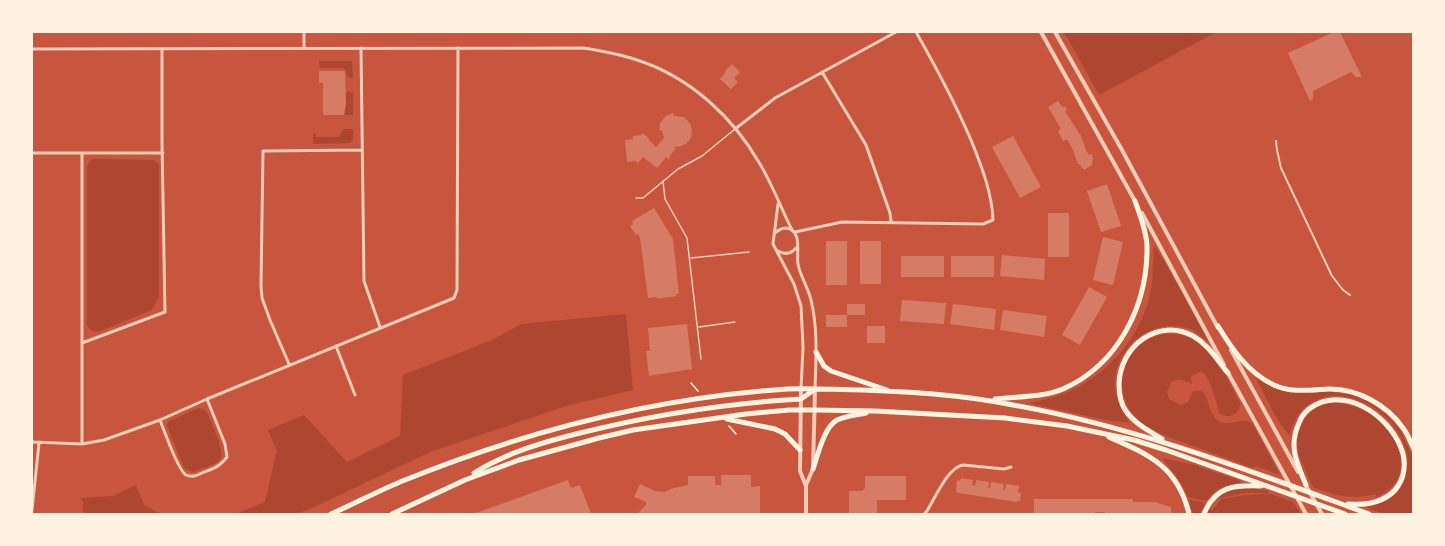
<svg xmlns="http://www.w3.org/2000/svg" width="1445" height="546" viewBox="0 0 1445 546" font-family="'Varela Round',sans-serif">
	<rect width="100%" height="100%" fill="#c8553d"/>
	<path fill="#ae4732" d="M1064,32H1216L1099,95Z
		M319,61H352L353,79L348,77L344,68H320Z
		M348,91L353,92V115H344L345,94Z
		M343,129H353V140L349,143L313,144V134H316V137H339Z
		M92,159L154,160L159,165V297L152,310L98,332C92,331 89,330 87,324V166Z
		M1154,246L1165,262L1209,342C1203,338 1197,332 1190,329C1150,315 1108,352 1116,393C1118,404 1124,414 1129,423L1106,420L1027,403C1082,396 1128,360 1147,306C1154,286 1152,266 1154,246Z
		M626,314L633,390L566,406L430,452L308,510L295,514H236L265,502L277,450L268,430L304,415L347,462L400,436L403,375L492,340L521,324Z
		M1165,334C1209,331 1223,371 1240,403C1241,414 1229,419 1220,414C1217,406 1210,374 1201,372C1200,372 1193,375 1191,376L1192,384L1180,379L1172,381L1167,392L1169,399L1181,405L1188,402L1193,391H1202C1210,399 1208,413 1217,420C1229,429 1242,415 1253,424L1280,475L1255,466L1253,468C1234,461 1215,454 1196,447C1170,437 1135,429 1125,400C1121,389 1121,378 1125,368C1132,348 1144,338 1165,334Z
		M1255,377L1271,387L1293,392H1331L1353,395L1369,402L1385,413L1399,428L1413,457V514H1383L1365,507C1384,504 1399,496 1405,476C1422,422 1335,365 1298,415C1294,421 1292,428 1289,435L1277,419Z
		M1333,403C1345,403 1355,406 1365,411C1388,423 1410,452 1398,478C1394,486 1386,493 1377,497L1376,494C1351,500 1336,496 1313,487L1299,456L1297,441H1296C1302,419 1309,406 1333,403Z
		M199,408L204,409L207,412C210,421 226,451 220,459C217,465 199,469 193,472L184,468L167,426L169,421Z
		M1162,458L1195,465L1241,481V483C1226,484 1215,489 1206,501L1188,497L1179,480Z
		M136,485L144,505L161,514H83V501L80,498L113,496Z
		M1236,488H1253L1268,491L1269,493H1245L1220,498L1219,496L1225,493Z
		M1263,494H1271L1293,502L1301,514H1207L1209,509L1212,511L1221,499L1244,495Z
		M1190,500L1203,502L1204,505L1200,514H1193L1189,501Z"/>
	<path fill="#d67c66" d="M1334,32H1340L1362,77H1356L1351,72L1313,91V99L1310,101L1288,53Z
		M732,64L740,72L734,78L738,82L731,89L720,79L726,72L725,71Z
		M319,71H345L346,104L344,115H323V83H319Z
		M1058,101L1063,108L1065,106L1067,110L1065,111L1081,136L1086,150L1089,155L1091,154L1093,157L1092,165L1084,170L1079,164H1078L1073,150L1067,139L1063,141L1058,131L1061,129L1048,107Z
		M673,113L674,116L684,117L690,123L692,130L691,138L686,144L678,147L674,146L675,147V149L669,157L670,158L668,159L666,157L657,168L643,157L638,163L635,161L627,162L625,140L633,139V136L641,135L643,133L649,138L648,139L656,147L664,138L662,131L659,130L660,123L666,116Z
		M1013,136L1041,187L1020,198L992,147Z
		M1107,184L1121,226L1101,232L1087,191Z
		M654,208L673,239L679,294H676L677,296L657,299V297L648,298L640,238L638,234L636,235L630,226L633,224L632,221Z
		M1048,213H1069V257H1048Z
		M1103,237L1123,242L1113,285L1093,280Z
		M826,241H847V285H826Z
		M860,241H881V284H860Z
		M1002,255L1045,259L1044,280L1000,276Z
		M901,256H944V277H901Z
		M951,256H994V277H951Z
		M1089,287L1107,297L1080,345L1062,335Z
		M902,300L946,303L944,324L900,321Z
		M847,304H865V315H847Z
		M953,304L996,309L994,330L950,324Z
		M1003,310L1047,316L1044,337L1000,330Z
		M826,315H847V327H826Z
		M687,324L692,369L649,376L646,351H650L648,328Z
		M867,326H885V343H867Z
		M721,475H751V487L760,486V513H751V514H637L646,505V502L634,497L640,484L655,491L664,492L674,488L688,485V476H715V485H721Z
		M865,476H906V500H877V514H849V491H862L865,488Z
		M961,478L973,480L972,485L975,486L976,480L989,482L988,488H990L991,482L1004,484L1003,490H1005L1006,484L1019,486L1018,492L1021,493L1020,501H1017V502L958,493L956,492L957,480L960,481Z
		M568,480L571,488L580,485L591,514H473Z
		M1034,499H1133V502H1155L1171,507V514H1105V512H1095V514H1034Z"/>
	<g fill="none" stroke-linecap="round" stroke-linejoin="round">
		<path stroke="#fff3e0" stroke-width="1.5" d="M691,383L698,391
			M729,426L736,434"/>
		<path stroke="#f1ccb7" stroke-width="1.5" d="M663,181L665,199L687,238L701,359
			M636,198H643L678,169L702,156L735,129
			M691,258L749,252
			M699,327L735,322"/>
		<path stroke="#f1ccb7" stroke-width="2" d="M1276,141L1277,150L1281,168L1332,276L1343,290L1350,295"/>
		<path stroke="#f1ccb7" stroke-width="3" d="M304,32V48
			M361,48L364,281L380,327
			M32,49L584,48C602,51 620,54 637,60C690,77 733,117 760,164C773,186 781,208 792,230
			M822,72L866,145L890,213L891,221
			M735,129L775,98L896,32
			M32,153H163
			M82,153V444
			M778,204L773,244L794,284L801,306L803,347L801,389
			M795,232L842,222L983,224L993,220C992,192 981,165 971,140C955,103 936,67 916,32
			M774,234C778,230 781,228 786,228C803,230 796,253 798,264C800,276 808,287 811,300C818,328 816,359 815,389
			M778,251C785,255 791,254 796,248
			M82,343L165,312L162,141V49
			M336,346L355,395
			M289,364L270,320L262,298L261,286L263,151L361,150
			M160,420C164,430 178,471 186,475C192,478 198,475 204,472C215,468 219,467 227,457L225,444L207,399
			M32,442L82,444L104,440L160,420L207,399L454,298L457,290L458,48
			M32,510L39,443
			M924,514L927,511C935,498 948,467 963,465L1004,469L1011,467"/>
		<path stroke="#f1ccb7" stroke-width="4" d="M1041,32L1135,201
			M1055,32L1122,150L1218,328
			M1142,213L1224,365
			M1231,350L1298,472
			M1227,371L1306,514
			M801,389L800,471L806,486V514
			M1305,484L1322,514
			M806,485L813,469L815,389"/>
		<path stroke="#fff3e0" stroke-width="5" d="M1218,326C1232,349 1248,373 1274,385C1290,393 1311,390 1328,389C1357,388 1387,405 1403,428C1408,434 1410,442 1414,449
			M816,352L824,366L831,371L887,390
			M995,399C1018,396 1041,398 1063,389C1119,364 1148,305 1147,245C1146,230 1140,215 1135,201
			M727,419L775,429L785,434L800,450
			M1109,437C1150,455 1178,467 1189,514
			M1162,439C1149,431 1135,424 1126,411C1120,403 1119,394 1119,384C1120,346 1158,317 1193,336C1209,345 1217,360 1228,373
			M813,469C818,455 824,427 837,420C846,416 857,415 866,413
			M474,473C506,453 543,442 580,433C652,415 727,403 801,399L814,390
			M1306,485C1297,463 1288,447 1299,423C1301,417 1304,413 1309,409C1342,384 1388,414 1401,448C1405,457 1405,466 1403,475C1396,500 1371,506 1348,504
			M331,514C356,503 380,490 405,480C529,430 653,398 787,389C812,388 838,390 863,390C913,392 964,395 1013,405C1136,427 1253,472 1369,514
			M392,514L465,480L519,460L599,438L633,430L746,414L789,410H814L875,411L1005,418L1067,426L1134,440L1166,450L1345,514
			M1204,514C1215,486 1234,485 1261,486"/>
	</g>
	<rect width="1445" height="546" fill="none" stroke="#fff3e0" stroke-width="66"/>
</svg>
